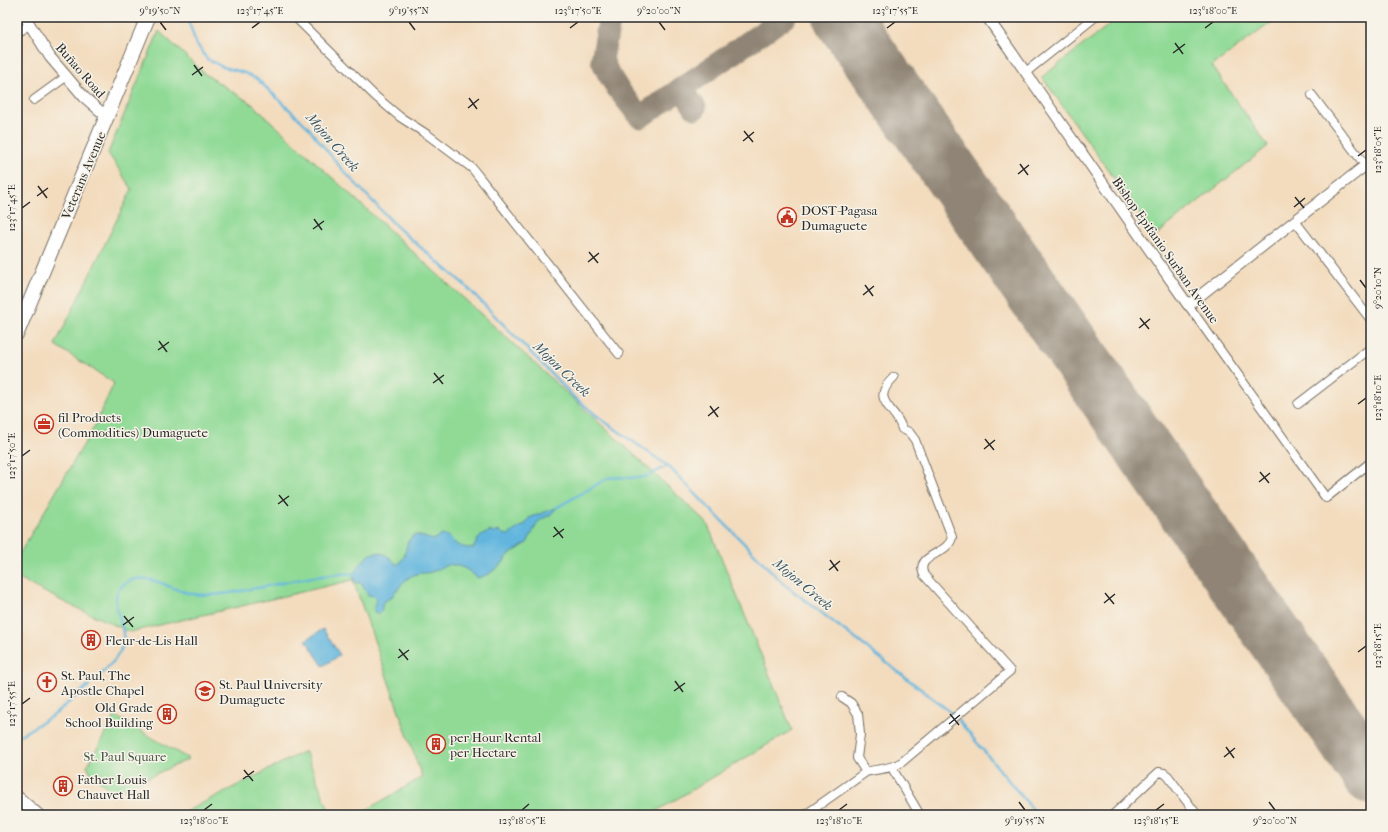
<svg xmlns="http://www.w3.org/2000/svg" width="1388" height="832" viewBox="0 0 1388 832" font-family="'IM FELL French Canon',serif">
	<rect width="100%" height="100%" fill="#f7f3e8"/>
	<filter id="ink" filterUnits="userSpaceOnUse"><feTurbulence type="fractalNoise" baseFrequency=".025" numOctaves="2"/><feDisplacementMap in="SourceGraphic" scale="8" xChannelSelector="R" yChannelSelector="G"/><feConvolveMatrix kernelMatrix="1 2 1 2 8 2 1 2 1" color-interpolation-filters="sRGB"/></filter>
	<filter id="wash" filterUnits="userSpaceOnUse"><feTurbulence type="fractalNoise" baseFrequency=".012" numOctaves="4" result="noise"/><feDisplacementMap in="SourceGraphic" scale="16" xChannelSelector="R" yChannelSelector="G"/><feGaussianBlur stdDeviation="0.9" result="paint"/><feColorMatrix in="noise" values="0 0 0 0 0 0 0 0 0 0 0 0 0 0 0 0 0 1.4 0 .05"/><feComposite in="paint" operator="in"/></filter>
	<g filter="url(#wash)">
		<rect width="100%" height="100%" fill="#f3dcbe"/>
		<path fill="#90da96" stroke="#5e8260" d="M1119,17H1279L1212,66L1268,146L1155,236L1042,77Z
			M159,31L205,74L252,104L642,462L707,523L792,730L650,815H358L422,777L353,580L130,632L68,604L17,578V558L94,427L114,383L55,345L132,189L108,153Z
			M115,716L189,759L114,793L92,775L87,766Z
			M305,751L331,815H179Z"/>
		<path fill="#62b6de" stroke="#467084" d="M558,507L550,515L540,520L537,524L527,543L506,557L503,563L489,574L478,578C470,572 463,565 453,566L452,564C444,565 438,570 431,572C428,573 424,573 421,573C412,574 402,581 398,590H396L392,597L383,602L381,612L377,614L375,613L374,609L376,598L374,596L368,595L361,583H356L354,579L353,574C361,564 370,546 386,555C390,557 393,562 398,565L404,557L408,541L410,540L412,536L417,535L433,540L440,536L445,535C450,537 452,540 455,543C461,548 468,548 474,548C477,538 481,535 491,531L493,533L500,531L503,534L509,535C512,531 516,531 519,527L524,526L529,518Z
			M323,629L340,655L323,666L306,640Z"/>
		<g fill="none" stroke-linecap="round" stroke-linejoin="round">
			<path stroke="#62b6de" stroke-width="2.5" d="M187,17L196,43L207,59L223,67L245,73L257,79L307,126L341,168L398,228L466,286L575,398L601,419L668,466L784,584L953,714
				M556,508L608,478C620,476 632,479 644,477C652,475 660,469 668,466
				M98,677C108,667 119,658 123,644C128,625 104,599 124,584C143,570 169,588 188,593C211,598 234,592 257,588C282,583 306,577 332,575C339,574 348,573 356,574
				M958,720L1029,805L1038,815
				M17,737L54,715L89,685"/>
			<path stroke="#8f8474" stroke-width="23" d="M610,17L602,60L608,73L618,89L640,117L785,17
				M682,88L695,108"/>
			<path stroke="#8f8474" stroke-width="58" d="M842,17L1371,775"/>
		</g>
	</g>
	<g filter="url(#ink)">
		<g fill="none" stroke-linecap="round" stroke-linejoin="round">
			<defs>
				<path id="minor" d="M295,17L375,96L400,117L428,135L472,168L619,354
					M17,32L30,25
					M1026,72L1095,17
					M1312,95L1371,173
					M34,100L67,76
					M1295,221L1371,320
					M1188,305L1326,498L1371,462
					M1298,404L1371,348
					M842,697L851,703L858,714L860,734L857,758L866,772
					M892,768L920,815
					M805,815L866,772C881,768 889,770 902,762L1010,671L924,575C914,554 949,555 952,537L915,440L909,432L902,429C897,407 868,402 894,377
					M1113,815L1159,772L1164,773L1168,776L1197,815"/>
				<path id="tertiary" d="M25,17L50,57L84,97L107,117
					M987,17L1188,305L1371,161"/>
				<path id="secondary" d="M17,797L38,815"/>
				<path id="trunk" d="M17,333L148,17"/>
			</defs>
			<use href="#minor" stroke="#71695e" stroke-width="10"/>
			<use href="#tertiary" stroke="#71695e" stroke-width="12"/>
			<use href="#secondary" stroke="#71695e" stroke-width="14"/>
			<use href="#trunk" stroke="#71695e" stroke-width="16"/>
			<use href="#minor" stroke="#fff" stroke-width="8"/>
			<use href="#tertiary" stroke="#fff" stroke-width="10"/>
			<use href="#secondary" stroke="#fff" stroke-width="12"/>
			<use href="#trunk" stroke="#fff" stroke-width="14"/>
		</g>
	</g>
	<path fill="none" stroke="#2b2b2b" stroke-width="1.5" d="M160,22L166,30M409,22L415,30M659,22L665,30M252,28L260,22M570,28L578,22M887,28L895,22M1205,28L1213,22M1175,43L1183,54M1173,53L1185,44M194,65L202,76M192,75L203,67M469,98L477,109M468,108L479,99M744,131L753,142M743,141L754,132M1358,156L1366,150M1020,164L1028,175M1018,174L1029,165M38,186L47,198M37,196L48,188M1295,197L1304,208M1294,207L1305,198M22,208L30,202M314,219L322,230M313,229L324,221M589,252L598,263M588,262L599,253M1360,280L1366,288M865,285L873,296M863,295L874,286M1140,318L1149,329M1139,328L1150,319M159,341L167,352M158,350L169,342M434,373L443,384M433,383L444,375M1358,404L1366,398M710,406L718,417M708,416L719,407M985,439L994,450M984,449L995,440M22,456L30,450M1260,472L1269,483M1259,482L1270,473M279,495L288,506M278,504L289,496M554,527L563,538M553,537L564,529M830,560L838,571M829,570L840,561M1105,593L1114,604M1104,603L1115,594M124,616L133,627M123,625L134,617M399,649L408,660M1358,652L1366,646M398,658L409,650M675,681L683,692M674,691L685,683M22,704L30,698M950,714L959,725M949,724L960,715M1226,747L1234,758M1224,757L1235,748M244,770L253,781M243,779L254,771M1019,802L1025,810M1269,802L1275,810M204,810L212,804M522,810L529,804M839,810L847,804M1156,810L1164,804"/>
	<defs>
		<symbol id="civic-ring" viewBox="-11 -11 22 22"><circle r="9.5" fill="#f7f3e8" stroke="#c8321e" stroke-width="1.5"/><path d="M-.6-6.5H3V-4.5H.6V-3L4-1V1h2V6H-6V1h2V-1L-.6-3ZM-1.2 2.5V6h2.4V2.5Z" fill="#c8321e"/></symbol>
		<symbol id="office-ring" viewBox="-11 -11 22 22"><circle r="9.5" fill="#f7f3e8" stroke="#c8321e" stroke-width="1.5"/><path d="M-6-3h4V-5.5h4V-3h4V5H-6ZM-1-4.5V-3h2v-1.5ZM-6 0V1H6V0Z" fill="#c8321e"/></symbol>
		<symbol id="building-ring" viewBox="-11 -11 22 22"><circle r="9.5" fill="#f7f3e8" stroke="#c8321e" stroke-width="1.5"/><path d="M-4-6H4V6H1V3H-1V6H-4ZM-2.5-4.3h1.7v1.8h-1.7ZM.8-4.3h1.7v1.8H.8ZM-2.5-1h1.7V.8h-1.7ZM.8-1h1.7V.8H.8Z" fill="#c8321e"/></symbol>
		<symbol id="church-ring" viewBox="-11 -11 22 22"><circle r="9.5" fill="#f7f3e8" stroke="#c8321e" stroke-width="1.5"/><path d="M-1.2-6h2.4v3.5h3.3v2.4h-3.3V6h-2.4V-.1h-3.3v-2.4h3.3Z" fill="#c8321e"/></symbol>
		<symbol id="university-ring" viewBox="-11 -11 22 22"><circle r="9.5" fill="#f7f3e8" stroke="#c8321e" stroke-width="1.5"/><path d="M0-5L7-2L0 1L-7-2ZM-4 1L0 2.5L4 1V4Q0 6-4 4Z" fill="#c8321e"/></symbol>
	</defs>
	<g fill-rule="evenodd">
		<use href="#civic-ring" x="776" y="206" width="22" height="22"/>
		<use href="#office-ring" x="33" y="413" width="22" height="22"/>
		<use href="#building-ring" x="80" y="629" width="22" height="22"/>
		<use href="#church-ring" x="36" y="671" width="22" height="22"/>
		<use href="#university-ring" x="194" y="680" width="22" height="22"/>
		<use href="#building-ring" x="156" y="703" width="22" height="22"/>
		<use href="#building-ring" x="425" y="733" width="22" height="22"/>
		<use href="#building-ring" x="52" y="775" width="22" height="22"/>
	</g>
	<g text-anchor="middle" stroke-width="3" stroke-linejoin="round" paint-order="stroke">
		<g font-size="13" fill="#2b2b2b" stroke="#f7f3e8">
			<text transform="translate(81 70) rotate(49)" y="5">Buñao Road</text>
			<text transform="translate(83 175) rotate(-67)" y="5">Veterans Avenue</text>
			<text transform="translate(1166 250) rotate(55)" y="5">Bishop Epifanio Surban Avenue</text>
		</g>
		<g font-size="13" fill="#2b2b2b" stroke="#f7f3e8" text-anchor="start">
			<text x="801" y="215">DOST-Pagasa<tspan x="801" dy="15">Dumaguete</tspan></text>
			<text x="58" y="422">fil Products<tspan x="58" dy="15">(Commodities) Dumaguete</tspan></text>
			<text x="105" y="645">Fleur-de-Lis Hall</text>
			<text x="61" y="680">St. Paul, The<tspan x="61" dy="15">Apostle Chapel</tspan></text>
			<text x="219" y="689">St. Paul University<tspan x="219" dy="15">Dumaguete</tspan></text>
			<text x="153" y="712" text-anchor="end">Old Grade<tspan x="153" dy="15">School Building</tspan></text>
			<text x="450" y="742">per Hour Rental<tspan x="450" dy="15">per Hectare</tspan></text>
			<text x="77" y="784">Father Louis<tspan x="77" dy="15">Chauvet Hall</tspan></text>
		</g>
		<g font-size="13" fill="#445746" stroke="#f7f3e8">
			<text x="125" y="761">St. Paul Square</text>
		</g>
		<g font-size="14" font-style="italic" fill="#3c5561" stroke="#f7f3e8">
			<text transform="translate(333 142) rotate(49)" y="5">Mojon Creek</text>
			<text transform="translate(562 369) rotate(44)" y="5">Mojon Creek</text>
			<text transform="translate(803 584) rotate(40)" y="5">Mojon Creek</text>
		</g>
	</g>
	<rect width="1388" height="832" fill="none" stroke="#f7f3e8" stroke-width="44"/>
	<rect x="22" y="22" width="1344" height="788" fill="none" stroke="#2b2b2b" stroke-width="1.5"/>
	<g font-size="10" text-anchor="middle" fill="#2b2b2b">
		<text x="160" y="14">9°19'50"N</text>
		<text x="260" y="14">123°17'45"E</text>
		<text x="409" y="14">9°19'55"N</text>
		<text x="578" y="14">123°17'50"E</text>
		<text x="659" y="14">9°20'00"N</text>
		<text x="895" y="14">123°17'55"E</text>
		<text x="1213" y="14">123°18'00"E</text>
		<text transform="translate(1377 150) rotate(-90)" y="4">123°18'05"E</text>
		<text transform="translate(11 208) rotate(-90)" y="4">123°17'45"E</text>
		<text transform="translate(1377 288) rotate(-90)" y="4">9°20'10"N</text>
		<text transform="translate(1377 398) rotate(-90)" y="4">123°18'10"E</text>
		<text transform="translate(11 456) rotate(-90)" y="4">123°17'50"E</text>
		<text transform="translate(1377 646) rotate(-90)" y="4">123°18'15"E</text>
		<text transform="translate(11 704) rotate(-90)" y="4">123°17'55"E</text>
		<text x="204" y="824">123°18'00"E</text>
		<text x="522" y="824">123°18'05"E</text>
		<text x="839" y="824">123°18'10"E</text>
		<text x="1025" y="824">9°19'55"N</text>
		<text x="1156" y="824">123°18'15"E</text>
		<text x="1275" y="824">9°20'00"N</text>
	</g>
</svg>
